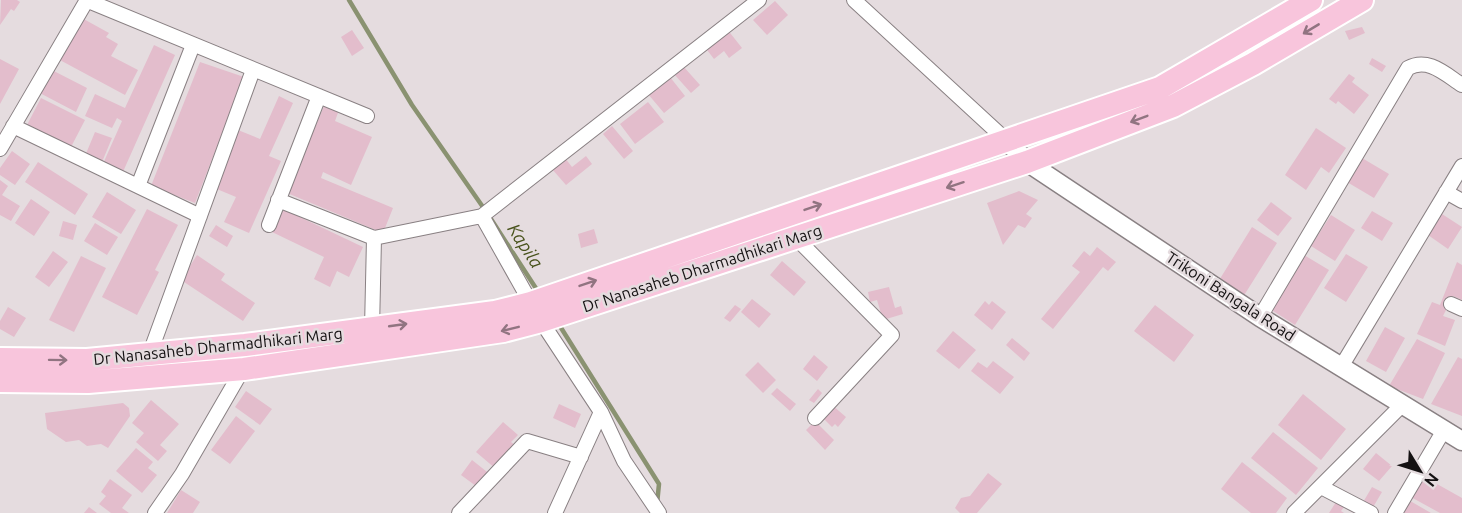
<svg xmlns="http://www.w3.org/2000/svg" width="1462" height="513" viewBox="0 0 1462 513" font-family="Ubuntu,sans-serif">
	<rect width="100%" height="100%" fill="#e5dcdf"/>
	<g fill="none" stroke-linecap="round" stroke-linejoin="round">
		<path stroke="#8a9271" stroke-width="4.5" d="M349,0L412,105L485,210
			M491,219L539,293
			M558,323L659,484L657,504"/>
	</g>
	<path fill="#e3bdcc" d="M1,0H17L20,2L14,11L11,9L0,25Z
		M775,1L788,15L767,35L753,20Z
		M80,17L109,33L106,37L118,44L111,56L138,70L125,95L58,59Z
		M1362,27L1365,33L1349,40L1345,31Z
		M727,29L742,48L729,58L724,51L714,59L704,46Z
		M352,30L364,48L352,56L341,37Z
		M154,45L175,55L122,174L102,166L122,121L117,118L112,128L85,116L95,94L125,108Z
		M1372,58L1386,66L1382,72L1369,64Z
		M0,59L19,69L0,104Z
		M200,62L244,77L195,203L151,186Z
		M683,66L700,85L691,93L674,74Z
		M48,68L87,88L76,112L36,91Z
		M1349,74L1355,78L1352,82L1369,95L1354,114L1338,101L1336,104L1329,99Z
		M670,77L685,96L664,113L648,94Z
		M279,96L293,103L269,156L281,161L249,233L224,222L236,197L212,187L238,130L260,139Z
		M41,98L85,120L71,147L27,125Z
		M648,102L664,122L635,144L620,124Z
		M325,104L339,110L335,121L372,137L351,185L323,172L321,178L393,208L383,233L287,193Z
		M612,126L633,151L624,159L603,134Z
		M1316,128L1346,148L1329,173L1321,167L1306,190L1285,175Z
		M95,132L112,138L102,162L85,156Z
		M12,151L30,164L15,185L0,175V168Z
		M586,156L592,164L566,185L552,169L565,158L572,167Z
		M1362,158L1389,174L1374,198L1347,182Z
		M38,162L88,194L75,215L25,182Z
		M0,180L8,186L2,195L20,206L11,221L0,215Z
		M1019,191L1038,200L1026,214L1032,218L1025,228L1018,225L1003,245L987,203Z
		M107,192L136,210L121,234L92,217Z
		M31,199L50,212L34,236L15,223Z
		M1271,202L1292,218L1278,236L1257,220Z
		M147,209L178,225L155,270L159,272L137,315L102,297Z
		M283,209L363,247L349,277L337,271L330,287L314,279L324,257L272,232Z
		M1372,211L1393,223L1382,241L1361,228Z
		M1442,214L1462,227L1448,249L1428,235Z
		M1331,215L1355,230L1335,261L1311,246Z
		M63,221L77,225L73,240L59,236Z
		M95,223L118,237L107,255L84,241Z
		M216,225L233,236L227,247L209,236Z
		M1252,227L1277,243L1243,297L1218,282Z
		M594,229L598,243L581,248L578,234Z
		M1097,247L1116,262L1108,271L1103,267L1053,329L1041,319L1080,272L1072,266L1084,251L1090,256Z
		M53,251L68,262L49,287L35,277Z
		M1346,254L1368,267L1346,302L1324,288Z
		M197,255L225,274L221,280L255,303L243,321L181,280Z
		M1304,255L1329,270L1295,325L1270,309Z
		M81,256L106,268L74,332L49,320Z
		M782,261L806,282L794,296L770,275Z
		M1457,262L1462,265V300L1453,296L1443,316L1455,320L1445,346L1417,334L1432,302L1440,305Z
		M889,287L895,308L901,306L903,314L883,320L877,300L870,302L868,292Z
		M752,299L771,314L759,328L741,312Z
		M985,301L989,305L992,301L1006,312L992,330L974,315Z
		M735,305L741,309L730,322L724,318Z
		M1155,305L1194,335L1174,362L1134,331Z
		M8,307L26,318L14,337L0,329V321Z
		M1385,327L1405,338L1386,372L1366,361Z
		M953,331L976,350L959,369L936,351Z
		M1012,338L1030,353L1024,361L1006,345Z
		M1417,339L1445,353L1423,399L1389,386Z
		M814,355L828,367L817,381L803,369Z
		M1458,357L1462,359V416L1431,404Z
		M993,361L1014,377L1000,394L971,371L978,362L987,368Z
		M758,362L776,380L763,393L745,375Z
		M777,388L796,404L790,411L771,394Z
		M818,389L822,393L814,403L809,400Z
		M246,391L272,409L260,425L235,407Z
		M1303,394L1346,429L1321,460L1278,425Z
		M151,400L179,424L160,445L167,451L158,461L136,442L144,433L132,423Z
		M123,403L129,408L130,416L108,448L101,444L87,446L79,440L66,442L47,429L45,413Z
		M559,404L581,414L575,428L553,418Z
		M832,405L846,417L838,427L835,424L832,427L822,417Z
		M236,416L255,431L230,464L211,450Z
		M815,421L834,440L825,450L806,430Z
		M503,422L518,435L511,442L515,445L496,469L476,452Z
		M1273,432L1318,468L1296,495L1251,458Z
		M136,448L153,462L148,468L157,475L142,493L116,471Z
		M1376,453L1392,466L1379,481L1363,469Z
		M472,460L491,475L480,489L461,475Z
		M1242,462L1287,498L1276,513H1251L1221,489Z
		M988,473L1002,484L977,513H960L955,508L961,498L970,496Z
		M1421,475L1462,498V513H1440L1409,496Z
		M110,479L132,495L122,508L129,513H111L99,504L106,496L101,492Z
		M1372,487L1382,492L1372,509L1362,504Z
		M181,490L200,502L193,513H167Z
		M1405,498L1431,513H1396Z
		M1336,502L1344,507L1341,511L1344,513H1329Z
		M89,507L97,513H84Z"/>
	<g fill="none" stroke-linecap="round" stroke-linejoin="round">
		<defs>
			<path id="minor" d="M86,0L367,116
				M854,0L1007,141
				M13,126L200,216
				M0,149L87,0
				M138,186L193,45
				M1446,192L1462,201
				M278,200L374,238L482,216L759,0
				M482,216L541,321L601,412L624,461L659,513
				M786,216L795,237L892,335L815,418
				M269,225L319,96
				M1451,304L1462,309
				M1260,317L1408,68C1428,57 1445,74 1462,85
				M372,329L374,238
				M150,353L253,70
				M1341,367L1462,166
				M1321,487L1371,513
				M155,513L182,474L244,367
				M459,513L527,441L581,457
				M555,513L601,412
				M1294,513L1402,405
				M1395,513L1444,430"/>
			<path id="tertiary" d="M1007,141L1027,162L1260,317L1462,441"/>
			<path id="primary" d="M0,359L87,360L245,345L495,312L531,303L1160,88L1311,0
				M0,381L88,382L244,369L503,331L541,321L1027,162L1173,106L1253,64L1362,0"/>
		</defs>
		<use href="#minor" stroke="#898083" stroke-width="16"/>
		<use href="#tertiary" stroke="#898083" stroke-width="21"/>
		<use href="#primary" stroke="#fff" stroke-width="26"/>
		<use href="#minor" stroke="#fff" stroke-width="14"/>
		<use href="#tertiary" stroke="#fff" stroke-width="18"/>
		<use href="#primary" stroke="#f8c5dc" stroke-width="22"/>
	</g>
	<defs><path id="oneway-shaft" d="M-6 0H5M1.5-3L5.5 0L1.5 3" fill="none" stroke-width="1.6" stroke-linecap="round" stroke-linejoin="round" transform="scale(1.5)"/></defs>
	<g stroke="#917481">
		<use href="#oneway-shaft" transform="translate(1311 29) rotate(149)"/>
		<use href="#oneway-shaft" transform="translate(1139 119) rotate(159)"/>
		<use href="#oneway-shaft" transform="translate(955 185) rotate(162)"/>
		<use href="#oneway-shaft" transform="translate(813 207) rotate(-19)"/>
		<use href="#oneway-shaft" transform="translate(588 283) rotate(-19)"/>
		<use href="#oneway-shaft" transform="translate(398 325) rotate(-8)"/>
		<use href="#oneway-shaft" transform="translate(510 329) rotate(166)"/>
		<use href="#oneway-shaft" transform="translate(58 360) rotate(1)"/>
	</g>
	<g text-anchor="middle" stroke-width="5" stroke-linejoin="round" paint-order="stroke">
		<g font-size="16" fill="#141112" stroke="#e5dcdf">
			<text transform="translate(702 268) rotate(-18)" y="6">Dr Nanasaheb Dharmadhikari Marg</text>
			<text transform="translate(1231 296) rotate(33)" y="6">Trikoni Bangala Road</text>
			<text transform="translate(218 346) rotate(-6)" y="6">Dr Nanasaheb Dharmadhikari Marg</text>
		</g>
		<g font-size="18" font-style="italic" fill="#48521b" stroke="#e5dcdf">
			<text transform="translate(525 246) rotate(57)" y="6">Kapila</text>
		</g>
	</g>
	<g transform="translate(1420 471) rotate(128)" stroke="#e5dcdf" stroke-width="4.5" paint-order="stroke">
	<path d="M0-4.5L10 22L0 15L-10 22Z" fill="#141112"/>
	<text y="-9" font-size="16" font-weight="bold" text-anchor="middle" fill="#141112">N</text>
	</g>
</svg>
